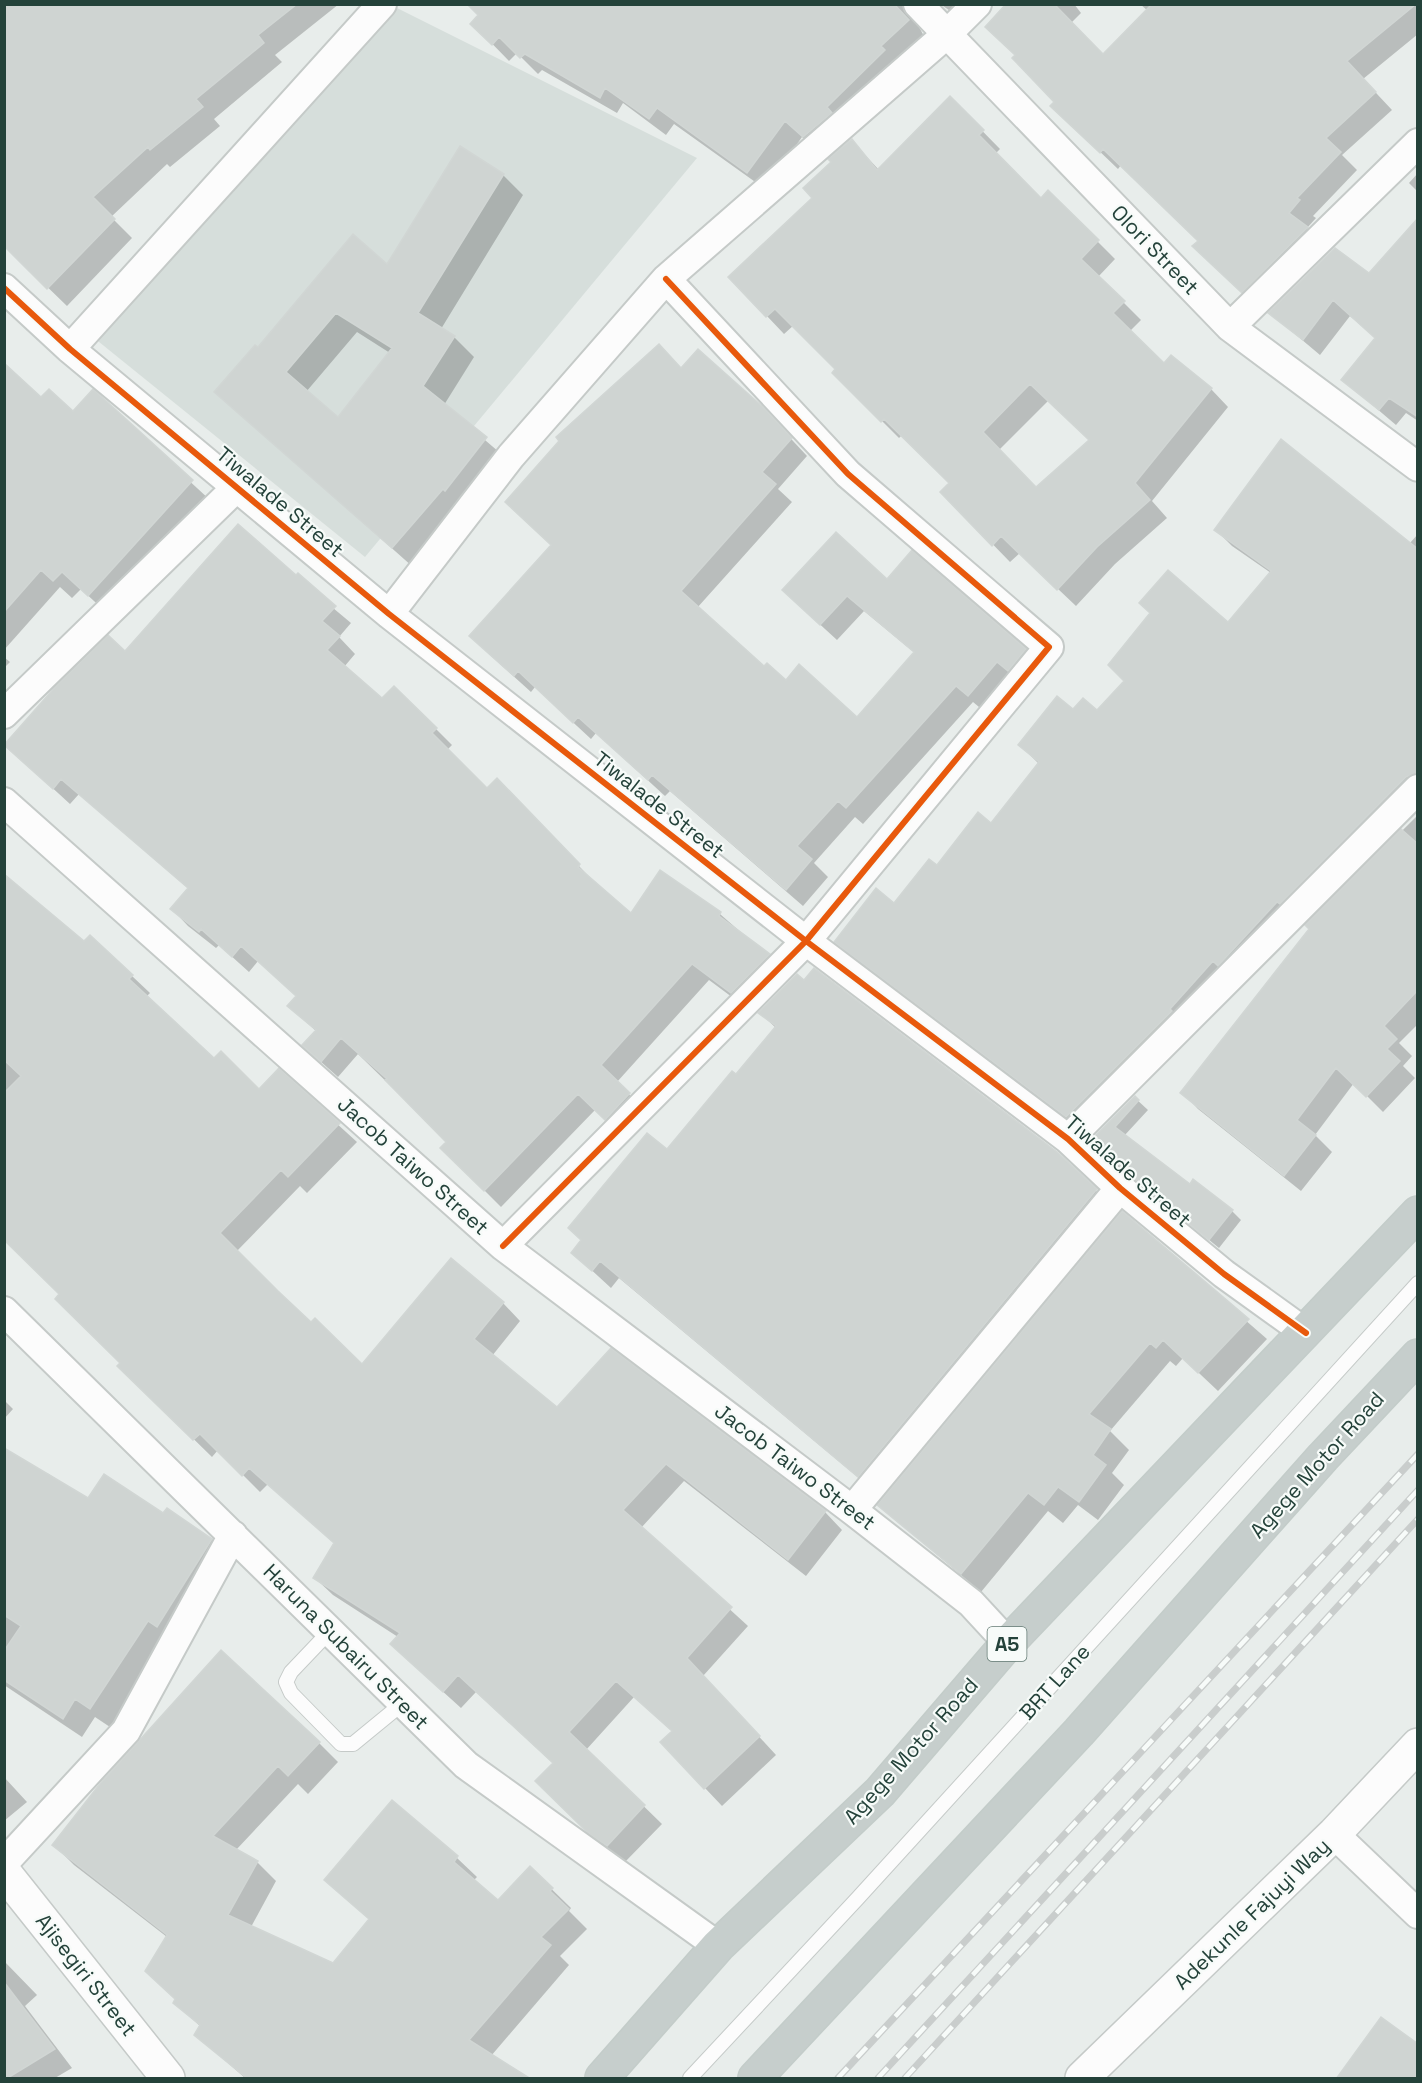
<svg xmlns="http://www.w3.org/2000/svg" width="1422" height="2083" viewBox="0 0 1422 2083" font-family="'Space Grotesk',sans-serif">
	<rect width="100%" height="100%" fill="#e8edeb"/>
	<path fill="#d6dedb" d="M395,7L697,158L365,557L83,329Z"/>
	<path fill="#0003" fill-rule="evenodd" d="M4,4H339L275,55L282,62L214,119L220,126L170,167L167,164L111,217L132,238L67,306L4,245Z
		M490,4H931L923,9L918,25L925,38L821,153L802,137L765,189L674,124L666,135L623,103L617,113L542,70L538,74L517,53L509,61L472,23Z
		M940,4H955L949,10Z
		M1008,4H1074L1081,13L1071,23L1103,56L1148,11L1140,4H1418V34L1363,79L1392,110L1342,155L1357,170L1313,216L1316,218L1307,228L1324,245L1260,309L1212,263L1199,241L1121,165L1118,169L1070,123L1056,102L1016,56Z
		M950,98L1000,149L995,154L1041,200L1048,192L1115,259L1098,277L1141,320L1130,331L1164,365L1211,389L1228,407L1152,501L1167,518L1115,564L1076,606L1020,553L1010,562L942,492L951,484L902,435L899,438L834,373L837,369L794,325L784,334L730,277L814,198L833,162L852,141L879,170ZM1048,401L1090,440L1036,489L999,450Z
		M1418,173V192L1409,183Z
		M503,175L523,195L441,329L454,337L474,357L444,405L506,458L413,567L216,392L258,349L387,266ZM357,332L390,353L338,420L306,392Z
		M1418,220V421L1406,413L1396,425L1343,380L1377,339L1350,316L1320,355L1270,313L1369,275Z
		M659,346L682,369L780,427L807,456L778,489L792,502L697,608L764,669L858,720L915,653L864,611L837,640L801,607L887,581L1025,650L1042,667L985,712L973,702L863,824L855,817L814,863L828,877L803,906L670,791L665,796L596,733L591,739L535,687L531,692L488,653L552,545Z
		M4,365L41,399L73,413L93,392L210,500L107,613L81,589L72,598L60,587L4,650Z
		M1216,530L1409,544L1418,534V799L1084,1133L853,958L836,942L894,905L992,825L1039,764L1020,745L1073,712H1097L1228,624L1271,573L1232,546Z
		M296,577L351,623L339,637L355,654L344,667L383,700L436,729L452,745L447,750L487,790L514,797L595,883L631,915L720,914L785,971L748,1009L709,980L617,1082L645,1111L622,1135L596,1109L501,1207L442,1148L448,1142L358,1054L338,1077L320,1061L317,1032L289,1006L297,996L258,961L249,972L219,945L216,948L188,926L172,909L189,889L79,794L70,804L23,761L125,653Z
		M4,657L10,662L4,668Z
		M1418,815V1024L1399,1043L1412,1056L1403,1066L1415,1078L1383,1112L1354,1083L1315,1135L1332,1152L1301,1191L1198,1109L1182,1092L1310,929L1307,925Z
		M4,876L85,944L90,938L132,976L150,993L146,997L214,1060L259,1091L279,1071L357,1142L307,1193L300,1186L236,1252L311,1324L362,1367L503,1303L520,1321L492,1356L557,1409L825,1512L842,1530L806,1576L684,1481L641,1528L748,1626L703,1676L776,1755L722,1806L705,1788L673,1732L634,1697L586,1750L662,1824L625,1862L608,1850L555,1799L554,1764L476,1692L461,1708L409,1661L398,1637L333,1595L315,1578L335,1544L268,1484L260,1492L218,1450L212,1457L119,1366L122,1363L96,1320L4,1230Z
		M760,1013L1056,1153L1114,1208L877,1493L619,1278L611,1288L573,1253L736,1076L776,1028Z
		M1135,1098L1148,1110L1124,1136L1190,1186L1232,1211L1241,1220L1219,1248L1142,1185L1094,1139Z
		M1122,1213L1267,1339L1218,1391L1183,1358L1176,1366L1170,1361L1110,1431L1129,1450L1112,1473L1124,1485L1098,1520L1078,1505L1063,1523L1048,1511L981,1592L879,1505Z
		M4,1400L13,1409L4,1419Z
		M4,1458L45,1476L47,1473L88,1500L164,1515L211,1540L231,1559L168,1639L110,1727L95,1717L82,1737L4,1685Z
		M319,1743L338,1762L308,1794L298,1784L236,1850L257,1862L276,1881L251,1927L334,1965L370,1920L326,1880L392,1802L457,1858L477,1877L473,1881L498,1902L530,1868L571,1908L569,1911L587,1929L560,1956L569,1965L491,2056L527,2078H245L196,2035L201,2027L175,2003L177,2000L167,1937L74,1865L54,1845Z
		M4,1777L27,1802L4,1821Z
		M4,1961L37,1995L25,2006L72,2068L55,2078H4Z"/>
	<path fill="#cfd4d2" stroke="#d1d6d4" stroke-width="1.5" fill-rule="evenodd" d="M4,4H297L258,35L264,43L196,99L203,107L150,150L148,147L93,197L115,219L47,289L4,246Z
		M467,4H894L909,20L881,46L885,50L827,107L832,113L803,137L785,121L747,173L657,108L649,119L605,88L600,98L525,54L520,58L499,37L492,45L470,24L478,15Z
		M1006,4L1055,5L1103,54L1152,4H1416L1347,61L1376,92L1326,138L1341,152L1297,198L1300,200L1289,213L1308,227L1242,293L1192,246L1198,241L1103,149L1100,153L1050,106L1054,102L1012,58L1015,55L985,27Z
		M950,96L984,130L979,135L1041,198L1048,190L1099,240L1081,259L1125,301L1113,313L1164,363L1171,355L1212,388L1135,483L1150,500L1097,547L1057,590L1001,536L992,546L940,492L949,483L884,419L881,422L832,373L835,369L775,309L766,317L728,277L812,198L803,188L831,162L828,159L852,139L877,170ZM1030,384L1089,440L1036,487L983,432Z
		M460,146L504,174L418,313L455,336L423,386L487,437L445,491L443,489L392,548L214,392L255,345L258,347L353,234L387,264ZM336,313L392,348L338,417L286,372Z
		M1418,218V417L1389,398L1379,410L1341,380L1375,338L1333,300L1303,340L1268,313L1335,248L1369,273Z
		M659,344L681,368L698,349L764,408L792,438L762,472L776,484L681,591L764,666L767,663L786,680L799,664L857,717L914,652L847,596L820,625L782,590L836,532L887,579L912,550L1026,649L1008,671L997,662L968,696L956,686L846,808L838,801L797,846L812,859L786,890L652,775L648,780L578,717L573,723L518,671L514,676L469,636L551,545L505,502L559,441L556,437Z
		M4,363L41,397L49,389L73,411L93,389L193,480L88,596L62,572L53,581L41,570L4,612Z
		M1281,439L1418,549V773L1406,777L1280,904L1277,902L1218,966L1213,961L1170,1009L1172,1011L1066,1117L834,942L876,888L894,903L929,859L937,865L978,812L991,823L1039,762L1018,745L1057,696L1073,709L1083,698L1097,710L1124,681L1108,665L1150,613L1139,603L1168,570L1228,622L1271,571L1214,530Z
		M238,524L296,575L298,573L336,606L322,621L340,636L327,650L382,698L394,686L437,728L432,733L487,788L497,778L580,864L578,867L631,913L660,870L721,912L719,916L770,954L731,993L692,964L601,1065L630,1093L605,1120L578,1094L484,1191L440,1148L446,1142L385,1080L387,1079L341,1038L321,1062L302,1045L316,1030L287,1006L296,996L241,946L232,957L201,929L199,932L170,909L188,888L61,779L53,789L4,745L56,686L108,635L125,651Z
		M1401,829L1418,844V990L1384,1026L1397,1039L1387,1049L1400,1061L1366,1097L1336,1068L1297,1120L1316,1135L1284,1176L1180,1093L1309,929L1305,925Z
		M4,874L84,941L90,935L133,975L129,979L214,1058L221,1051L259,1089L279,1068L340,1123L288,1177L281,1170L220,1233L278,1291L311,1322L315,1318L362,1364L451,1258L504,1302L474,1339L557,1407L611,1348L826,1511L788,1560L666,1464L623,1510L732,1607L687,1658L760,1736L704,1789L660,1742L672,1731L616,1681L569,1732L645,1805L607,1846L588,1833L535,1781L553,1763L458,1675L443,1692L390,1644L400,1633L313,1578L334,1543L249,1468L242,1476L200,1434L193,1440L117,1366L120,1363L55,1299L59,1294L4,1240V1093L21,1076L4,1060Z
		M814,968L1057,1152L1097,1189L858,1477L600,1261L592,1271L571,1253L581,1240L568,1228L647,1133L667,1149L732,1071L736,1074L776,1026L758,1013L797,974L804,980Z
		M1135,1096L1139,1100L1115,1127L1190,1184L1193,1179L1233,1210L1209,1240L1131,1176L1092,1139Z
		M1122,1211L1249,1319L1198,1373L1163,1340L1156,1348L1150,1343L1089,1414L1111,1429L1093,1455L1106,1465L1079,1502L1058,1487L1044,1505L1028,1493L961,1574L877,1505Z
		M4,1448L88,1498L104,1474L163,1513L167,1508L212,1539L157,1627L148,1621L90,1709L75,1699L63,1719L4,1680V1651L21,1626L4,1615Z
		M221,1650L320,1742L288,1776L278,1766L213,1836L258,1861L228,1915L333,1963L369,1919L324,1880L392,1800L458,1856L454,1862L498,1900L530,1866L553,1888L550,1891L569,1909L541,1937L551,1945L469,2040L531,2079H248L194,2035L200,2025L173,2003L175,1999L145,1971L167,1935L52,1845L99,1785Z
		M4,1982L55,2049L6,2079H4Z
		M1381,2017L1418,2044V2079H1336Z"/>
	<g fill="none" stroke-linecap="round" stroke-linejoin="round">
		<defs>
			<path id="service" d="M330,1631L291,1672L286,1682L291,1693L341,1744H353L403,1703
				M690,2078L857,1899L1418,1283"/>
			<path id="minor" d="M918,4L1230,327L1418,467
				M4,288L70,349L389,614L806,941L1068,1139L1120,1188L1224,1274L1306,1333
				M1230,327L1418,143
				M70,349L382,4
				M389,614L511,456L666,279L947,34L977,4
				M4,714L237,487
				M4,802L503,1246L852,1510L971,1603L1008,1643
				M1068,1139L1418,789
				M503,1246L806,941L1049,647L848,474L666,279
				M4,1311L466,1765L718,1946
				M852,1510L1120,1188
				M1334,1834L1418,1914
				M4,1863L126,1731L233,1535"/>
			<path id="tertiary" d="M4,1872L168,2078
				M1082,2078L1334,1834L1418,1745"/>
			<path id="trunk" d="M602,2078L718,1946L880,1792L1008,1643L1418,1213
				M755,2078L1079,1732L1323,1457L1418,1356"/>
		</defs>
		<use href="#service" stroke="#c5cac8" stroke-width="16"/>
		<use href="#minor" stroke="#c5cac8" stroke-width="32"/>
		<use href="#tertiary" stroke="#c5cac8" stroke-width="36"/>
		<use href="#trunk" stroke="#c3ccc9" stroke-width="36"/>
		<use href="#service" stroke="#fcfcfc" stroke-width="14"/>
		<use href="#minor" stroke="#fcfcfc" stroke-width="28"/>
		<use href="#tertiary" stroke="#fcfcfc" stroke-width="33"/>
		<use href="#trunk" stroke="#c6cecc" stroke-width="33"/>
		<defs>
			<path id="rail" d="M838,2078L1418,1454
				M878,2078L1418,1490
				M905,2078L1418,1519"/>
		</defs>
		<use href="#rail" stroke="#c9cdcc" stroke-width="7"/>
		<use href="#rail" stroke="#f7fbf9" stroke-width="4.5" stroke-dasharray="14" stroke-linecap="butt"/>
		<defs>
			<path id="cycleway" d="M4,288L70,349L389,614L806,941L1068,1139L1120,1188L1224,1274L1306,1333
				M503,1246L806,941L1049,647L848,474L666,279"/>
		</defs>
		<use href="#cycleway" stroke="#f7fbf9" stroke-width="10"/>
		<use href="#cycleway" stroke="#e8590c" stroke-width="6"/>
	</g>
	<g text-anchor="middle" stroke-width="4.5" stroke-linejoin="round" paint-order="stroke">
		<rect fill="#f7fbf9" stroke="#637a73" stroke-width="1.5" x="987.5" y="1627" width="39" height="34" rx="4.5"/>
		<g font-size="20" font-weight="bold" fill="#24423a">
			<text x="1007" y="1651">A5</text>
		</g>
		<g font-size="21" fill="#24423a" stroke="#f7fbf9">
			<text transform="translate(1155 250) rotate(46)" y="7">Olori Street</text>
			<text transform="translate(280 502) rotate(40)" y="7">Tiwalade Street</text>
			<text transform="translate(659 805) rotate(38)" y="7">Tiwalade Street</text>
			<text transform="translate(413 1166) rotate(42)" y="7">Jacob Taiwo Street</text>
			<text transform="translate(1128 1171) rotate(41)" y="7">Tiwalade Street</text>
			<text transform="translate(1317 1465) rotate(-48)" y="7">Agege Motor Road</text>
			<text transform="translate(795 1467) rotate(37)" y="7">Jacob Taiwo Street</text>
			<text transform="translate(346 1647) rotate(45)" y="7">Haruna Subairu Street</text>
			<text transform="translate(1055 1682) rotate(-48)" y="7">BRT Lane</text>
			<text transform="translate(911 1751) rotate(-48)" y="7">Agege Motor Road</text>
			<text transform="translate(1252 1914) rotate(-44)" y="7">Adekunle Fajuyi Way</text>
			<text transform="translate(86 1975) rotate(52)" y="7">Ajisegiri Street</text>
		</g>
	</g>
	<rect width="1422" height="2083" fill="none" stroke="#24423a" stroke-width="12"/>
</svg>
